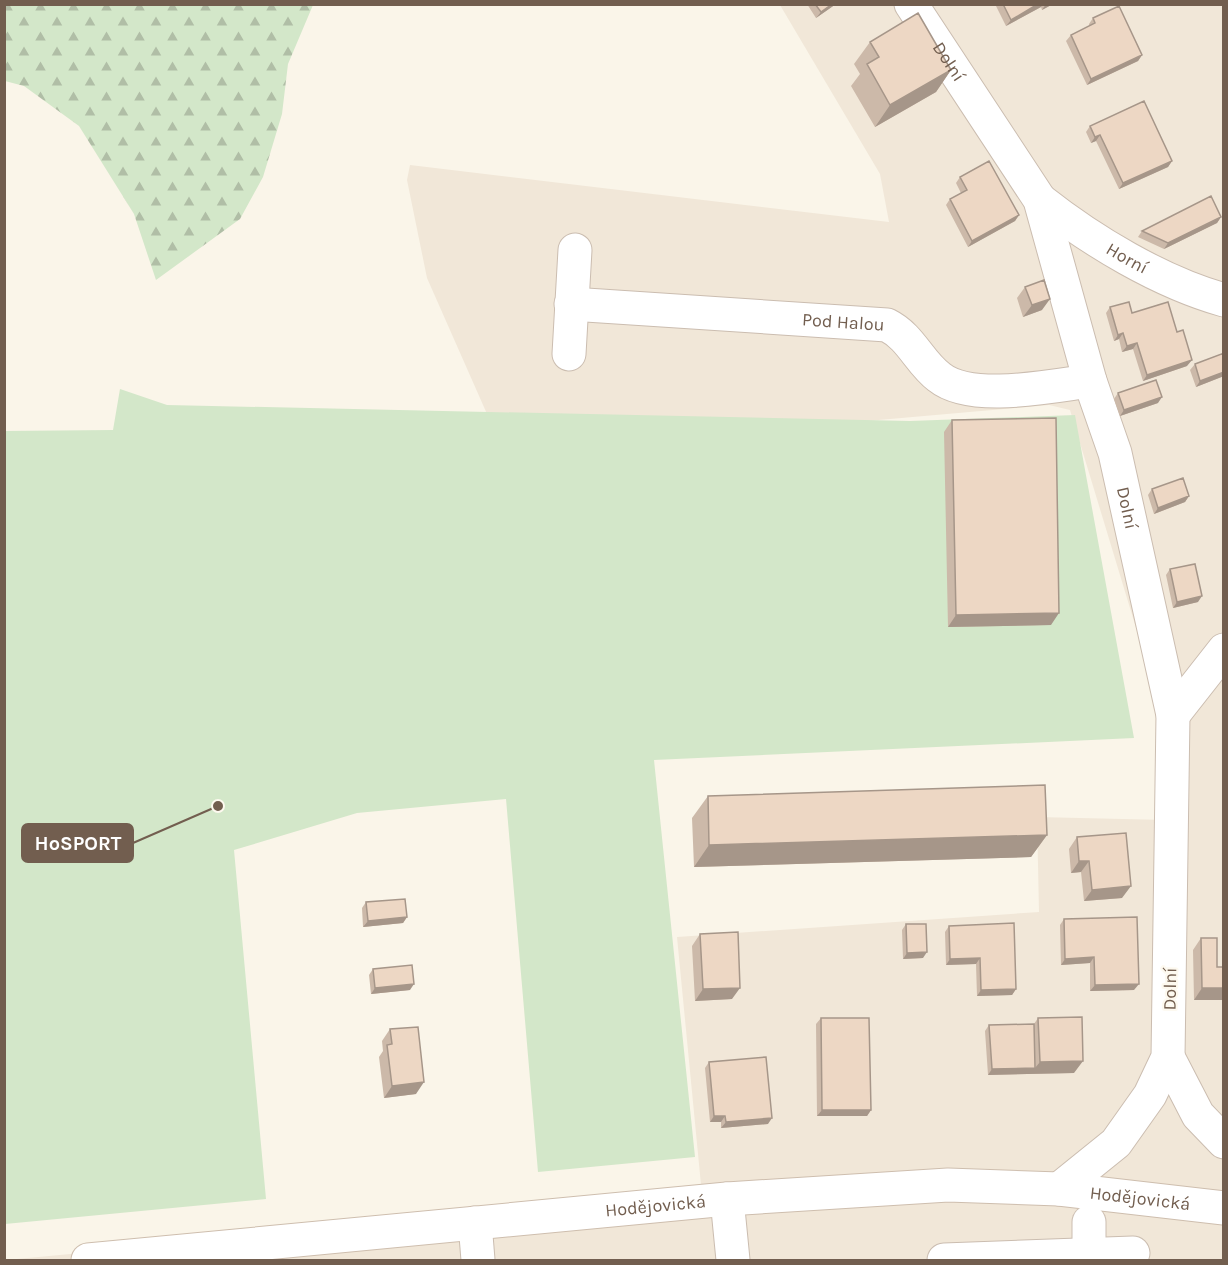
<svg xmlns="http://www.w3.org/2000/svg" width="1228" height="1265" viewBox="0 0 1228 1265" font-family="Karla,sans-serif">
	<defs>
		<pattern id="forest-firs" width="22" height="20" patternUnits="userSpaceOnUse" patternTransform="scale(1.5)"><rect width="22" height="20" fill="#d3e7c9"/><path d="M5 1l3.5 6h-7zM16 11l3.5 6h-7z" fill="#b0bea6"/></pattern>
	</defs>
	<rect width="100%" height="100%" fill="#faf5e9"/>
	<path fill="#f1e7d8" d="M780,5H1223V1260H6L702,1195L677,937L1039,912L1037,817L1166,820L1163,717L1070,410L1049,405L799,427L491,423L427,278L407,180L410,165L889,222L880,174Z"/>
	<path fill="url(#forest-firs)" d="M4,5H313L288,64L282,114L263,177L240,219L156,280L134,214L79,126L24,86L5,81Z"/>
	<path fill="#d3e7c9" d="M120,389L167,405L910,421L1075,415L1134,738L654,760L695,1157L538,1172L506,799L357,813L234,850L266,1199L5,1224L4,431L113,430Z"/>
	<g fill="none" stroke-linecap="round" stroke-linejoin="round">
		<defs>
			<g id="street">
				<path id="s1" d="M911,4L1040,200L1090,381L1115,453L1173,715L1168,1057L1150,1095L1116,1143L1059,1189"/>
				<path id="s2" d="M1040,200C1092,241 1160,282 1224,300"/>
				<path id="s3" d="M571,304L887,325C911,337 919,362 939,377C971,403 1051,386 1090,381"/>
				<path d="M569,354L575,250"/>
				<path d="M1173,715L1224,650"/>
				<path d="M1168,1057L1198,1115L1224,1142"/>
				<path d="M727,1199L733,1260"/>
				<path d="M1089,1222V1255"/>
				<path d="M475,1223L478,1260"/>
				<path d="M944,1260L1133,1253"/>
			</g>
			<g id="secondary">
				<path id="s4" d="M88,1260L727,1199L948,1185L1059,1189L1224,1208"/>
			</g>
		</defs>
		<use href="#street" stroke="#cbbdb0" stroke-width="35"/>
		<use href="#secondary" stroke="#cebeae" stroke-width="35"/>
		<use href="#street" stroke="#fff" stroke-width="33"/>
		<use href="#secondary" stroke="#fff" stroke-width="33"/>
	</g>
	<path fill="#ccb9a9" d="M807,4H836L816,18Z
		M995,4H1053L1042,10L1041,7L1006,26Z
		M1093,18L1142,55L1138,61L1087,85L1066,41L1071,35L1089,26V24Z
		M870,42L951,70L936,92L875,127L851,86L860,74L854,64Z
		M1090,126L1172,161L1168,167L1119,189L1096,141L1091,143L1086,132Z
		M960,177L1019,215L1015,221L968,247L946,205L950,199L961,193L956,183Z
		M1221,217L1217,223L1164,249L1138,237L1142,231Z
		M1025,287L1042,310L1023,317L1017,298Z
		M1110,307L1187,366L1143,381L1133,349L1122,352L1119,339L1114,341L1106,313Z
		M1224,353V376L1196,387L1190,370L1195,364Z
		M1118,393L1158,403L1120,416L1114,399Z
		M952,420L1051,625L948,627L944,432Z
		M1152,489L1189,496L1185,502L1154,514L1148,495Z
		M1170,569L1198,602L1173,608L1166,575Z
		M708,796L1047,835L1031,857L694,867L692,818Z
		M1077,837L1122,898L1084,901L1081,872L1071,873L1069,849Z
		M366,902L407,917L403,923L363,927L362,908Z
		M1064,919L1134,990L1090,991V963L1061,965L1060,925Z
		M906,924L923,958L903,959L902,930Z
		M949,926L1016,989L1012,995L977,996L976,964L946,965L945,932Z
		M700,934L732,999L695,1001L692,946Z
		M1201,938L1217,967H1224V1000H1194L1193,950Z
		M373,969L410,990L371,994L369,975Z
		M821,1018L871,1110L867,1116H817L816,1024Z
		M1038,1018L1074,1073L988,1075L985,1031L989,1025L1034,1024Z
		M390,1029L416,1094L384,1098L379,1057L383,1051L382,1041Z
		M709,1062L768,1124L721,1128V1122H710L705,1068Z"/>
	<path fill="#a69689" d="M832,4H836L816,18L821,12Z
		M1038,4H1043L1041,7L1006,26L1011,20Z
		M1046,4H1053L1042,10Z
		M1142,55L1138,61L1087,85L1091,79Z
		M951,70L936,92L875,127L890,105Z
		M1100,135L1096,141L1091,143L1095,137Z
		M1172,161L1168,167L1119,189L1123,183Z
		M1019,215L1015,221L968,247L972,241Z
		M1221,217L1217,223L1164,249L1168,243Z
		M1050,299L1042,310L1023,317L1032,305Z
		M1123,333L1119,339L1114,341L1118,335Z
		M1137,343L1133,349L1122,352L1127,346Z
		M1192,360L1187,366L1143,381L1147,375Z
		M1224,372V376L1196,387L1200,381Z
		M1162,397L1158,403L1120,416L1124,410Z
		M1189,496L1185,502L1154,514L1158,508Z
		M1202,596L1198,602L1173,608L1177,602Z
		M1059,613L1051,625L948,627L956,615Z
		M1047,835L1031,857L694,867L709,845Z
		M1079,861H1089L1081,872L1071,873Z
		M1131,886L1122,898L1084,901L1092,890Z
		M407,917L403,923L363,927L368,921Z
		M927,952L923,958L903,959L907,953Z
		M1094,957L1090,963L1061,965L1065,959Z
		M980,958L976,964L946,965L950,959Z
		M414,984L410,990L371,994L375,988Z
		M1139,984L1134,990L1090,991L1095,985Z
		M740,988L732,999L695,1001L703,989Z
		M1202,988H1224V1000H1194Z
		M1016,989L1012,995L977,996L981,990Z
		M1083,1061L1074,1073L988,1075L992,1069L1035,1068L1040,1062Z
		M424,1082L416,1094L384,1098L392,1086Z
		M822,1110H871L867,1116H817Z
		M714,1116H725L721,1122H710Z
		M772,1118L768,1124L721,1128L726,1122Z"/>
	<path fill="#edd7c4" stroke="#a69689" stroke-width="1.5" d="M815,4H832L821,12Z
		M1003,4H1038L1011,20Z
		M1119,6L1142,55L1091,79L1071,35L1095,23L1093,18Z
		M918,13L951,70L890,105L867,64L879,57L870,42Z
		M1144,101L1172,161L1123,183L1100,135L1095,137L1090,126Z
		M989,161L1019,215L972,241L950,199L967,190L960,177Z
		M1211,196L1221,217L1168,243L1142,231Z
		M1044,280L1050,299L1032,305L1025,287Z
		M1129,302L1132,313L1168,302L1177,332L1183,330L1192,360L1147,375L1137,343L1127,346L1123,333L1118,335L1110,307Z
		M1224,353V372L1200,381L1195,364Z
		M1156,380L1162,397L1124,410L1118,393Z
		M1056,418L1059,613L956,615L952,420Z
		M1183,478L1189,496L1158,508L1152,489Z
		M1195,564L1202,596L1177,602L1170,569Z
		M1045,785L1047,835L709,845L708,796Z
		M1126,833L1131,886L1092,890L1089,861H1079L1077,837Z
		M405,899L407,917L368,921L366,902Z
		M1137,917L1139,984L1095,985L1094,957L1065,959L1064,919Z
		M1014,923L1016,989L981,990L980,958L950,959L949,926Z
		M906,924H926L927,952L907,953Z
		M738,932L740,988L703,989L700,934Z
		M1201,938H1217V967H1224V988H1202Z
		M412,965L414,984L375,988L373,969Z
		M1082,1017L1083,1061L1040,1062L1038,1018Z
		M821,1018H869L871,1110H822Z
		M1034,1024L1035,1068L992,1069L989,1025Z
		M418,1027L424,1082L392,1086L387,1045L392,1044L390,1029Z
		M766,1057L772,1118L726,1122L725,1116H714L709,1062Z"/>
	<g text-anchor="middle" stroke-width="4.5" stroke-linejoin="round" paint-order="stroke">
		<g font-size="18" fill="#725e4f" stroke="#fdf9ef">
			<text dy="6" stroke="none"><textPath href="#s1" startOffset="69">Dolní</textPath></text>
			<text dy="6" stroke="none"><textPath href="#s2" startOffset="105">Horní</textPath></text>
			<text dy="6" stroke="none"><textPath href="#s3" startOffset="273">Pod Halou</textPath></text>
			<text dy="6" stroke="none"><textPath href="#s1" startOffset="555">Dolní</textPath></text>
			<text transform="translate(1170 989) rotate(-89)" y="6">Dolní</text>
			<text dy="6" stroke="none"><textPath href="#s4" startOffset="1056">Hodějovická</textPath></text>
			<text dy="6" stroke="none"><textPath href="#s4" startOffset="570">Hodějovická</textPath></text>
		</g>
	</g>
	<path fill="none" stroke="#725e4f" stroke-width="2" d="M218 806L133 843"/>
	<circle fill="#725e4f" stroke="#fdf9ef" stroke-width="2" cx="218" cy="806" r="6"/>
	<rect fill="#725e4f" stroke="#725e4f" stroke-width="2" x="22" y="824" width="111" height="38" rx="6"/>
	<g font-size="20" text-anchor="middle" font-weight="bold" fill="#fff">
		<text x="78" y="850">HoSPORT</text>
	</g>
	<rect width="1228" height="1265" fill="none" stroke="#725e4f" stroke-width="12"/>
</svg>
